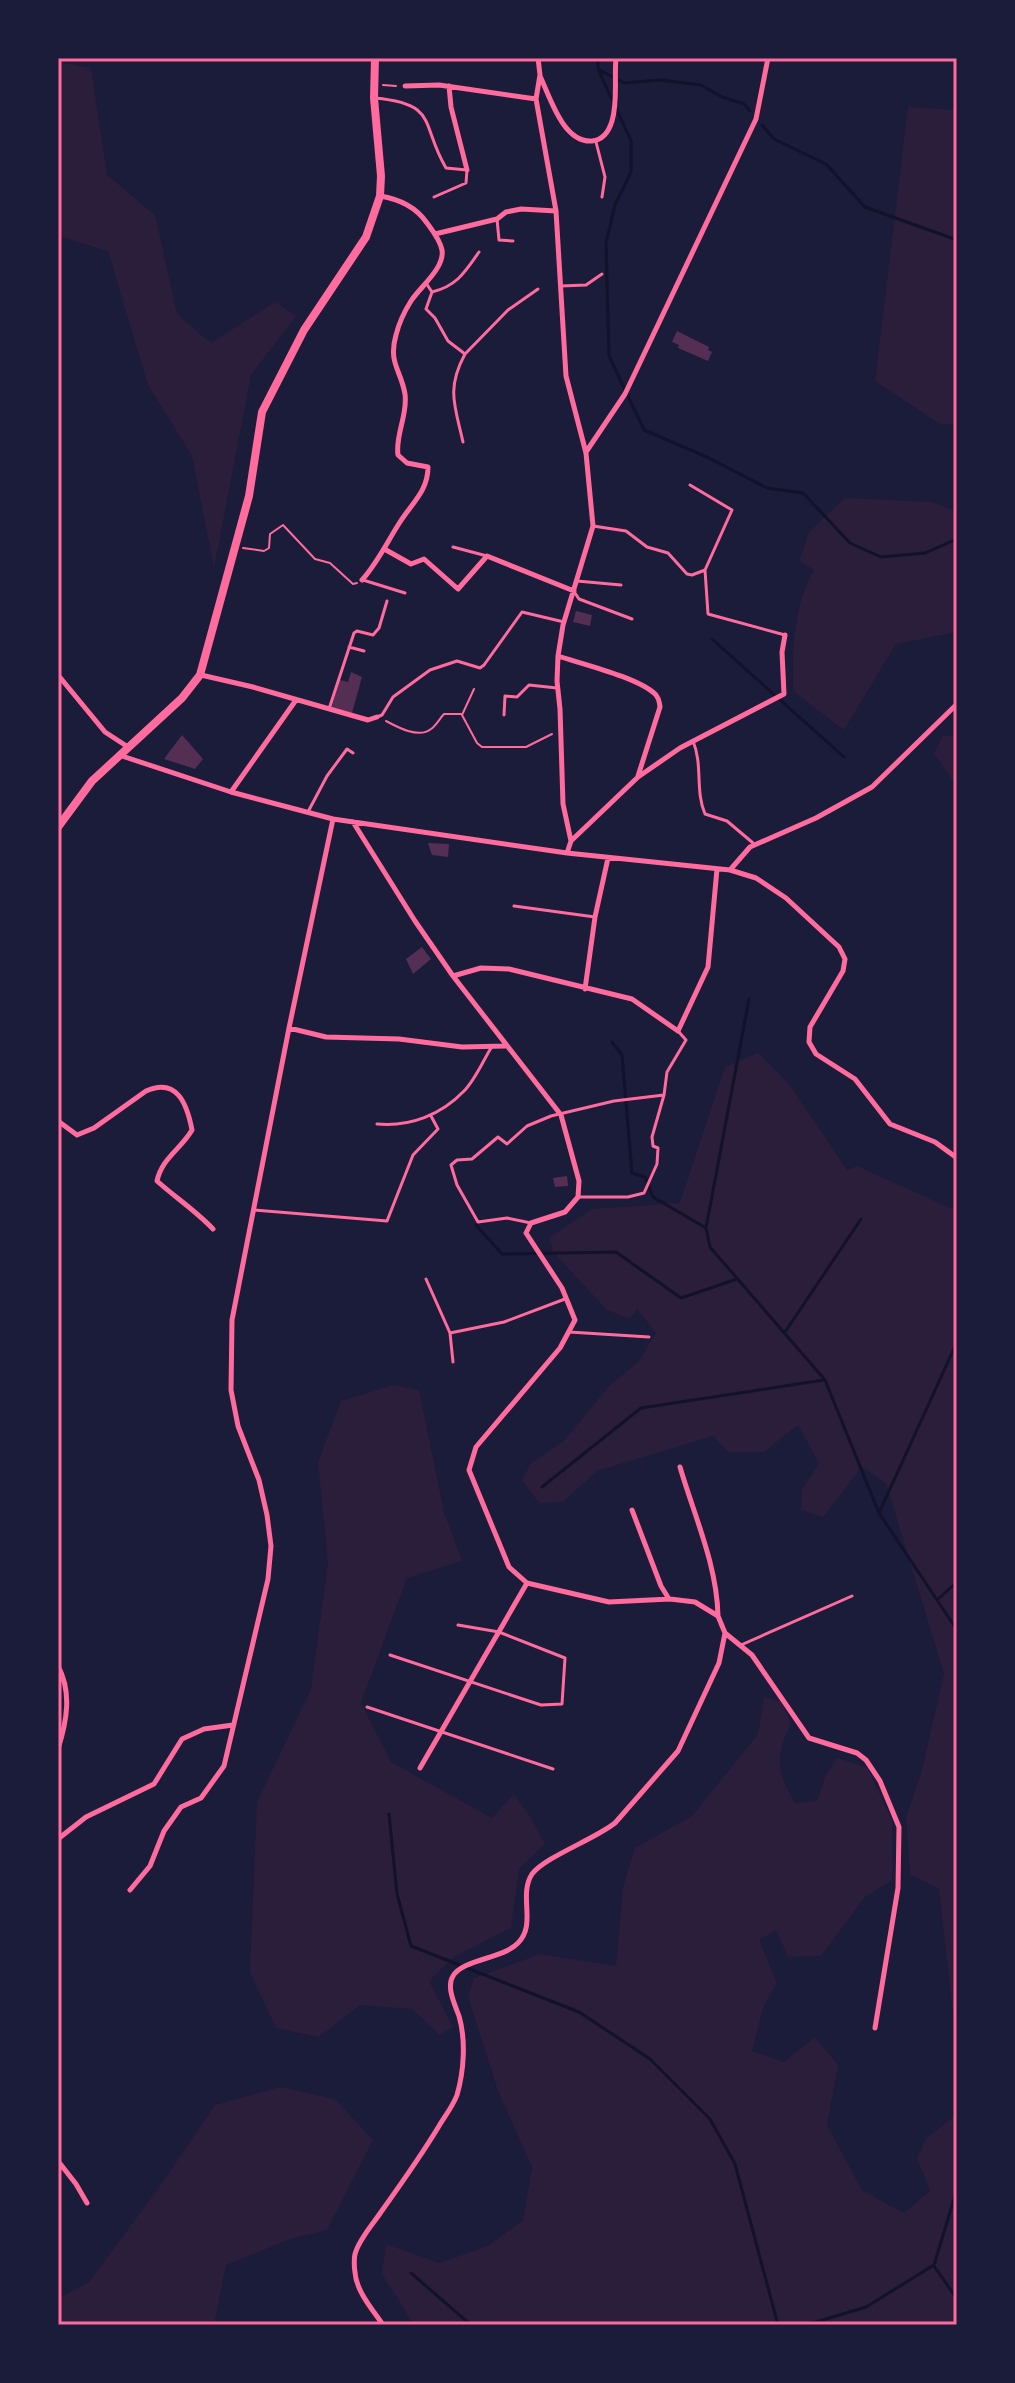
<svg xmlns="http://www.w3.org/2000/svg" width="1015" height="2383" viewBox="0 0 1015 2383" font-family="'PT Sans Narrow',sans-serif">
	<rect width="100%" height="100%" fill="#1b1b3a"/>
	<path fill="#2a1e3b" d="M58,62L91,68L107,175L155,215L177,314L211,343L275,302L296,316L251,375L214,568L192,456L148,385L108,251L58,236Z
		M908,107L957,110V425L940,424L875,381Z
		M845,498L932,502L957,512V632L896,644L844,730L793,691C792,654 794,602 814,570L799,561L809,532Z
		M957,735V787L934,753L943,736Z
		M758,1053L789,1084L847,1170L857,1166L957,1211V2048L939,1889L910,1874L906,1817L922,1770L944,1674L886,1483L862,1467L823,1517L801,1510L802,1490L819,1463L798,1425L764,1452H728L713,1436L597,1471L563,1502L539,1503L522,1480L531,1463L564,1441L609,1386L638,1362L656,1333L637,1309L630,1319L607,1310L553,1252L550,1237L592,1209L680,1203L725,1067Z
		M393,1385L419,1390L444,1512L462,1561L407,1578L361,1703L391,1762L492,1818L514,1794L531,1818L545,1844L519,1869L511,1928L454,1957L429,1981L453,2027L440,2035L412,2009L360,2005L319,2037L276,2028L250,1972L257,1802L311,1689L328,1563L318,1462L341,1401Z
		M764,1697L781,1701L791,1724C774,1756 777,1773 795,1803L817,1801L825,1777L837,1758L867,1767L892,1820V1880L865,1897L821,1956L788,1957L776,1930L759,1940L777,1983L763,2008L752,2051L784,2062L815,2037L838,2065L827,2125L862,2190L904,2213L930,2191L917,2158L926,2139L957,2114V2325H414L382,2274L386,2244L439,2263L488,2246L523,2220L532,2167L498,2091L468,1997L474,1978L540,1954L616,1966L623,1887L635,1848L692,1816L758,1734Z
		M280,2087L335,2099L373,2140L327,2230L293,2238L226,2265L214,2325H58V2299L89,2282L160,2186L215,2105Z"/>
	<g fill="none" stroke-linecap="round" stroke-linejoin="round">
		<path stroke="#12122b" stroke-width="3" d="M598,58V69L624,83L660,80L701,85L722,97L744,104L750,111
			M598,69L631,141V172L615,205L606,243L609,356L644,430L709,458L767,488L803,493L850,543L881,557L925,553L957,539
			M762,125L774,139L826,164L865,207L957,240
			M712,639L844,757
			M612,1042L622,1055L632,1173L645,1177L653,1197L706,1228L710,1247L825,1380L879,1513L957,1630
			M476,1225L502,1254L616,1252L681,1298L737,1279
			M706,1228L749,999
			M785,1332L861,1219
			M542,1487L641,1408L824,1380
			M879,1513L957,1342
			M937,1600L957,1582
			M389,1814L397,1894L411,1946L579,2012L650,2059L710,2119L735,2164L778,2325
			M934,2266L957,2299
			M411,2273L471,2325
			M806,2325L866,2307L934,2265L957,2189"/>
	</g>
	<path fill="#542f53" d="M677,331L709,347L708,350L712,352L708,361L678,348L679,345L672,342Z
		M576,611L592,615L590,626L573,622Z
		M351,672L362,677L352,713L331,708L340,680L348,682Z
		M182,735L203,759L195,769L164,759Z
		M428,843L449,844L448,857L432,855Z
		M422,947L431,959L413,974L406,959Z
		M567,1176L568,1186L555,1187L553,1178Z"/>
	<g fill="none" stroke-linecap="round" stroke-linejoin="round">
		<path stroke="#ff6b9d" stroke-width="2" d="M383,85L396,86
			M243,548L264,551L269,548L270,534L283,525L315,559L330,563L353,584L357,583
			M474,689L462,715L477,743L482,747H526L552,734
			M386,721C397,727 419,739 431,729C436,726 440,718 444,714H461"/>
		<path stroke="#ff6b9d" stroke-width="3" d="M375,98C439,104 420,124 446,168L467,170L466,183L434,197
			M596,142L605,177L602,197
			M497,219L499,240L513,241
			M426,283L432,292L426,309L435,318L448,341L465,354C446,389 455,406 463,442
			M561,286L586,285L602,274
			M432,292C457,286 465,272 479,252
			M465,354L508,310L538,289
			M593,526L626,531L647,547L668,553L687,574L692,575L705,570L732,510L690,485
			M453,547L487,556
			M705,570L708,614L785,635
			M363,580L405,593
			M577,581L621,585
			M575,593L579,599L632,619
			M349,647L364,651
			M329,709L354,633L357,631L373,635L379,628L387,601
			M504,715L505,696L517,697L529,685L557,688
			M377,717L382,715L393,697L430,670L457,661L480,668L484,665L522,612L564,622
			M693,741C703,765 695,791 705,814L727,821L753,843
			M309,810L327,776L347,749L353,753
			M514,906L595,917
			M377,1124C410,1127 441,1115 464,1091C475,1080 483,1061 491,1048
			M579,1197H628L644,1193L657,1164L658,1148L653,1146L652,1137L664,1095L667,1072L686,1040L678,1031
			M254,1210L387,1221L413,1155L438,1129L431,1116
			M531,1223L507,1218L478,1222L457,1185L451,1165L457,1160L472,1159L498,1137L507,1144L527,1126L551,1116L614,1101L664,1095
			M426,1279L450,1333L453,1362
			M569,1332L649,1337
			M450,1333L504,1322L565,1299
			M741,1645L852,1596
			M390,1655L541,1705L562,1704L565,1658L499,1632L458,1625
			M367,1707L553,1769"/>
		<path stroke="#ff6b9d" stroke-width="5" d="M538,58L540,75L536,99L556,211L566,376L586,453L593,526L563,625L558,656L557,681L560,709L563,804L571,841L567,853
			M540,76C550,97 563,143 592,141C603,140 609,131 612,121C618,102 614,78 616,58
			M405,86L439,85L536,99
			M449,86L451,107L467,170
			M435,234L497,219L506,212L521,209L556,211
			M586,452L625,394L756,119L768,58
			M386,550L411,564L424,559L458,589L487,556L574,591
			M362,580C378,562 387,542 400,522C412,503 428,491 428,467L407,463L398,455C395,435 408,415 405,394C401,370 388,363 396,335C399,323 404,312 411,301C420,287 445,268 442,250C440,240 433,231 427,223C416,207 399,199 380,196
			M558,656C582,664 640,678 656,695C660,700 659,702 660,707L638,776
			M58,675L105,732L128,747
			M201,675L253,687L368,720L377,717
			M119,755L231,792L333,819L567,853L730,870L756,878L786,898L839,947L845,959L843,971L810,1027L809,1042L816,1054L855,1079L890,1124L935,1142L957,1158
			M231,792L296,700
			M353,822L415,921L453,976L561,1115L579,1181L578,1197L565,1212L531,1223L526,1233L562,1288L575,1320L560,1348L476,1447L469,1470L509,1567L527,1583L609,1602L670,1599L695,1602L718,1616L725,1633L719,1663L678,1751L615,1823C595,1839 545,1857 532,1874C518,1896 537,1924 518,1943C503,1959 463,1959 453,1976C446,1987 455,2005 459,2016C466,2040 464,2071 457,2095C453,2106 445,2116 439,2126C421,2156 401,2184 381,2212C373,2224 359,2239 355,2254C354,2258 354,2267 355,2272C356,2291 373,2310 383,2325
			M572,840L638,777L680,748L784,694L782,652L785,635
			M730,870L750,847L816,818L872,787L957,704
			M453,976L481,968L509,969L632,999L678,1031L708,967L717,869
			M585,989L595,917L608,858
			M289,1028L326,1037L399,1039L462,1047L505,1046
			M58,1121L77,1135L94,1128L146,1091C177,1077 187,1104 192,1130C181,1149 162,1158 157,1181C176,1198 196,1211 213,1229
			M680,1467C694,1515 717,1565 718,1616
			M632,1510L661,1586L669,1599
			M725,1633L752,1655L809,1738L857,1753L866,1760L880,1781L899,1827L898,1888L875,2028
			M58,1666C72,1692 67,1721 58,1749
			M420,1768L527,1583
			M58,1839L86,1817L154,1784L182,1739L204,1729L233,1725
			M130,1890L150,1866L164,1831L181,1807L201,1798L224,1766L268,1579L271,1546L267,1515L259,1480L238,1426L231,1390L232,1320L289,1028L333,819
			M58,2161L76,2184L87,2203"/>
		<path stroke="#ff6b9d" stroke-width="8" d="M58,827L92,781L182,698L200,675L249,496L262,412L304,330L366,237L380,196L381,176L374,98L375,58"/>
	</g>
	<rect width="1015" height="2383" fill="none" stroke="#1b1b3a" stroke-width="120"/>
	<rect x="60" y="60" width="895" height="2263" fill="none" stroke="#ff6b9d" stroke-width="3"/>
</svg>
